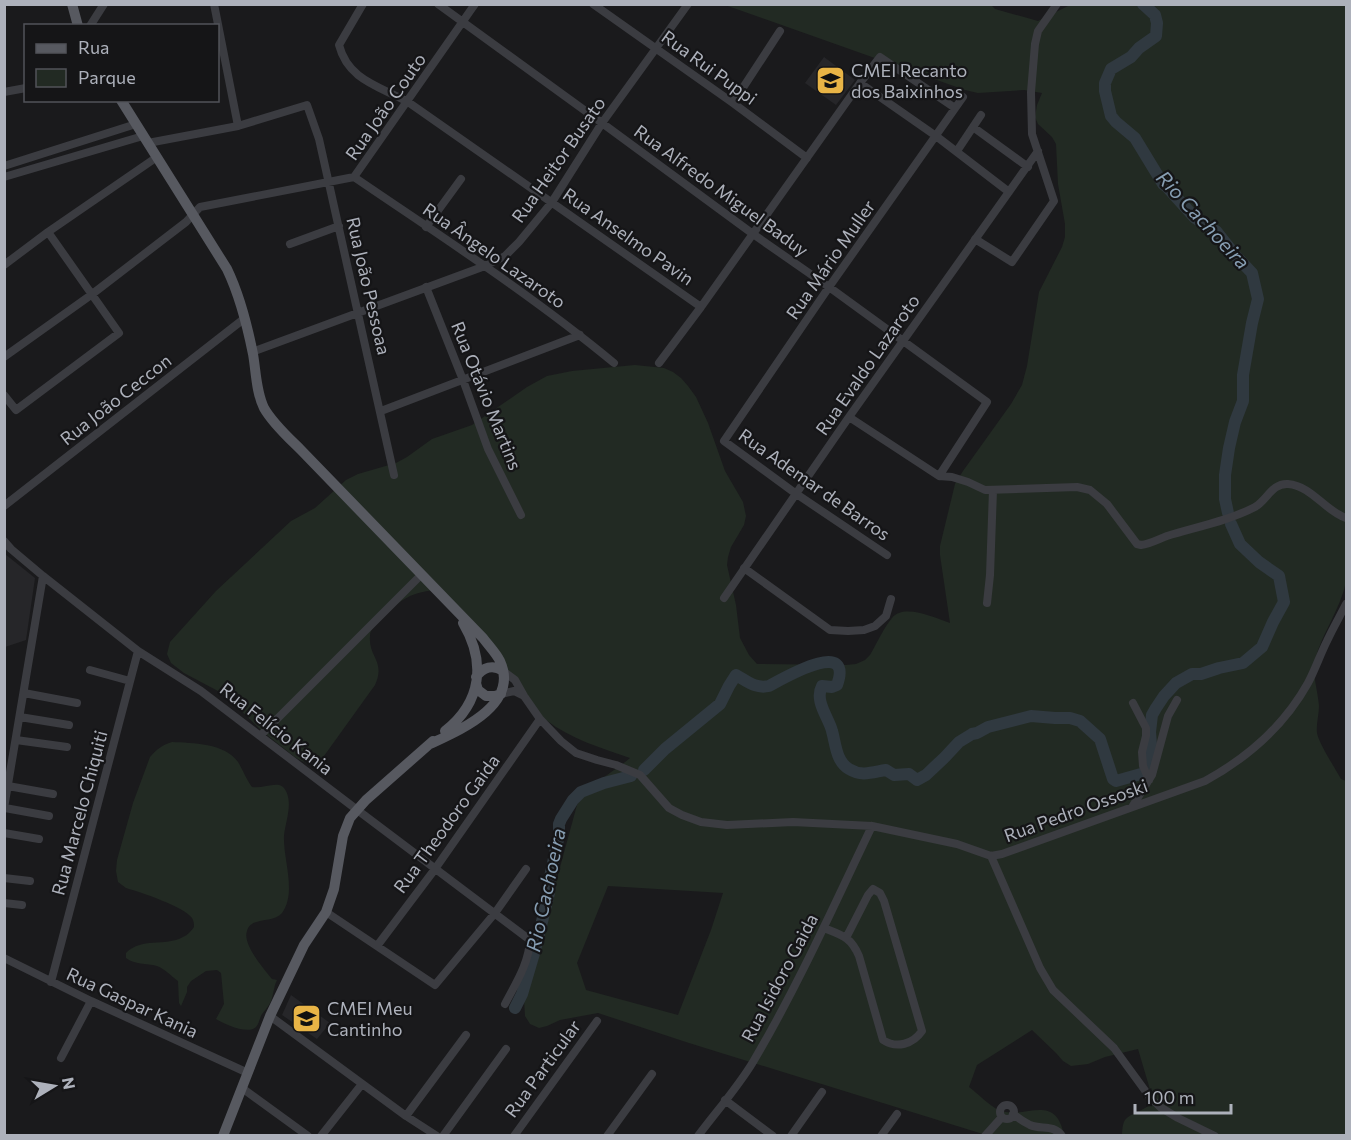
<svg xmlns="http://www.w3.org/2000/svg" width="1351" height="1140" viewBox="0 0 1351 1140" font-family="Commissioner,sans-serif">
	<rect width="100%" height="100%" fill="#1a1a1c"/>
	<path fill="#262629" d="M824,57L855,80L836,105L805,83Z
		M5,554L35,578L26,640L5,647Z
		M291,995L330,1023L317,1039L282,1015Z"/>
	<path fill="#222a23" fill-rule="evenodd" d="M725,5H991L995,9L1038,21L1070,5H1346V582C1340,610 1322,633 1315,660C1312,675 1318,691 1319,706C1319,715 1316,724 1317,733C1319,744 1335,768 1341,779L1346,781V1135H1122C1123,1122 1123,1118 1136,1113C1142,1110 1148,1106 1154,1103L1138,1049L1105,1057L1088,1064L1071,1066L1063,1061L1056,1053L1032,1030L977,1065L969,1087C977,1093 991,1107 999,1110C1024,1121 1055,1091 1064,1135H986L689,1043L598,1013L560,1020L547,1026L539,1028L530,1024L525,1016L524,999L577,805C589,783 613,773 630,758C601,748 571,739 546,720C530,708 521,689 509,673C487,644 460,618 436,590C407,593 399,601 380,621C375,625 370,629 370,636C368,657 386,661 375,685L324,756L317,763L310,765L296,758L263,732L229,699L218,691L184,673L171,663L167,654L170,642L216,591L291,521L315,508L346,480L358,474L396,463L407,457L432,439L472,425L527,387L547,376L572,371L635,365L664,368L673,372L681,378L688,386L696,397L708,423L725,471L743,502L746,516L744,525L731,547L728,557L727,565L736,605L740,638L749,655L757,664L846,665L856,664L865,660L870,655C877,643 883,629 892,618C904,603 935,618 950,623L940,555V546L955,484L963,471L1011,404L1022,385L1027,366L1039,292L1062,247L1065,237V224L1058,184L1056,144L1052,137L1038,124L1035,117L1037,105L1042,93L1024,90L978,93L965,90ZM608,886L723,893L711,930L678,1015L586,990L577,963Z
		M172,742C192,743 225,743 238,762C243,770 246,779 252,787C262,789 277,781 283,787C295,800 285,822 284,836C283,860 297,892 282,913C273,924 251,916 247,931C242,944 264,969 272,979L277,980C274,986 274,991 272,998C270,1005 266,1009 262,1014C259,1019 259,1024 256,1027C248,1035 224,1024 216,1019L224,1004L221,973L217,970L206,971L191,981L187,987V992L181,1006L179,1003L178,981C171,976 165,969 157,966C146,963 135,965 126,958V953C141,937 165,947 183,937C188,935 191,931 194,927C194,923 194,922 192,918C185,907 140,892 126,888L118,882L116,871L117,860L133,803L150,757C157,749 162,745 172,742Z"/>
	<g fill="none" stroke-linecap="round" stroke-linejoin="round">
		<path stroke="#303940" stroke-width="12" d="M1143,4L1155,15L1157,23L1156,36L1139,48L1131,57L1111,69L1105,83V91L1111,116L1116,122L1135,138L1163,184L1167,187L1195,218L1216,231L1235,255L1252,273L1258,299L1252,323L1243,375V401L1235,422L1229,448L1225,475V499L1228,513
			M644,770L665,749L720,704L729,686L736,675C747,681 755,689 769,686C784,678 854,637 837,685L832,687L822,686C814,701 829,718 832,731C836,745 836,761 849,769C862,777 873,772 886,770L894,775L909,774L917,780L926,775L945,757L959,742L972,734L977,733L988,727L1031,716L1055,718H1070L1080,721L1100,739L1113,779L1116,781L1148,772L1151,770L1152,757L1150,732L1152,715L1156,708L1164,696L1176,683L1192,674H1201L1219,668L1243,663L1262,647L1273,622L1284,602L1279,576L1259,562L1240,544L1231,524
			M515,1008L522,994L535,950L549,893L550,877L559,835V824L561,819L573,800L581,792L604,783L631,776"/>
		<path stroke="#3b3c41" stroke-width="8" d="M214,4L238,126
			M363,4L339,45C348,80 379,86 408,102L701,307
			M438,4L602,123L753,234L829,287L987,402L939,476
			M593,4L733,103L807,158
			M90,26L104,4
			M860,83L936,136L1009,192
			M4,92L26,88
			M733,103L780,31
			M973,127L1028,167
			M148,143L238,126L307,105L319,139L394,475
			M957,151L981,115
			M4,166L136,124
			M4,177L143,136
			M354,177C442,237 532,295 614,363
			M426,227L461,179
			M975,239L1012,262L1054,201L1032,134L1031,92L1035,44L1038,31L1057,4
			M290,244L339,226
			M4,265L48,232L157,157
			M426,287L463,380L488,449L521,515
			M252,352L485,266L505,256L519,242L552,202L602,123L688,4
			M4,357L91,295L186,222L200,207L354,177L475,4
			M659,363L701,307L860,83L880,57L955,108
			M4,395L16,410L119,333L48,232
			M381,411L580,335
			M849,417L939,476L952,477L968,482L985,490L1077,487L1090,490L1107,504L1137,544L1141,545C1150,544 1159,539 1167,536C1196,527 1228,521 1255,507C1267,500 1272,483 1288,484C1312,486 1325,511 1346,518
			M4,506L245,318
			M4,541L11,549L43,576L138,651L201,691L356,809L530,940C529,963 516,983 505,1004
			M887,555L795,493L724,441L829,287L963,97
			M744,568L830,630L848,631L864,630L875,626L886,616L891,599
			M724,598L849,417L1038,151
			M987,603L990,575L993,490
			M90,670L130,681
			M503,671L515,680L524,696L540,719L561,741L576,753L597,760L616,765L640,775L669,808L682,815L701,822L727,825L793,822L872,826L957,844L991,856L1002,854L1205,781C1247,758 1284,726 1308,683C1315,670 1320,655 1327,641C1333,628 1340,616 1346,604
			M24,693L77,703
			M501,694L514,691L522,695
			M1133,703L1146,728V736L1142,752L1143,766L1149,780
			M20,717L69,725
			M260,736L421,575
			M16,740L67,747
			M8,786L53,794
			M1132,807L1152,775L1168,716L1177,700
			M4,808L43,576
			M5,808L49,816
			M4,833L39,839
			M991,856L1040,968L1053,990L1114,1048L1149,1096L1160,1107L1178,1118L1215,1136
			M4,878L30,881
			M4,903L22,905
			M326,912L435,985L495,913L526,869
			M824,928C842,935 851,937 859,956L883,1040C897,1049 913,1044 922,1031L884,901L880,893L873,889L868,895L846,938
			M377,946L435,869L540,719
			M4,958L91,1001L248,1073
			M51,982L138,651
			M270,1016L406,1116L437,1136
			M61,1058L91,1001
			M242,1088L308,1136
			M725,1100L773,1136
			M1000 1112a7 7 0 1 1 14 0a7 7 0 1 1-14 0Z
			M1013,1114C1018,1118 1024,1122 1030,1125C1041,1130 1054,1124 1062,1136
			M406,1116L466,1035
			M321,1136L362,1084
			M443,1136L506,1049
			M514,1136L597,1021
			M607,1136L652,1074
			M698,1136C716,1112 738,1087 753,1062C798,986 834,905 872,826
			M791,1136L822,1092
			M881,1136L897,1114
			M985,1136L1002,1117"/>
		<path stroke="#575960" stroke-width="10" d="M72,4L78,26
			M121,100L227,269C240,296 247,324 253,354C256,371 256,392 264,408C273,424 289,438 301,450L483,638C489,646 496,653 500,661C520,705 460,730 430,744
			M476,677C483,667 493,664 503,671
			M476,683L478,690L486,696H495L501,694
			M445,731C482,702 486,662 463,623
			M223,1136L270,1016L304,945L326,912L334,889L343,836L350,818L366,800L433,741"/>
	</g>
	<defs>
		<symbol id="school-square" viewBox="-11 -11 22 22"><rect x="-9" y="-9" width="18" height="18" rx="4" fill="#e8b446" stroke="#151517"/><path d="M0-5L7-2L0 1L-7-2ZM-4 1L0 2.5L4 1V4Q0 6-4 4Z" fill="#111"/></symbol>
	</defs>
	<g fill-rule="evenodd">
		<use href="#school-square" x="814" y="64" width="33" height="33"/>
		<use href="#school-square" x="290" y="1002" width="33" height="33"/>
	</g>
	<g text-anchor="middle" stroke-width="4.5" stroke-linejoin="round" paint-order="stroke">
		<g font-size="18" fill="#adb1bb" stroke="#151517">
			<text transform="translate(709 68) rotate(36)" y="6">Rua Rui Puppi</text>
			<text transform="translate(386 107) rotate(-55)" y="6">Rua João Couto</text>
			<text transform="translate(559 160) rotate(-55)" y="6">Rua Heitor Busato</text>
			<text transform="translate(721 191) rotate(36)" y="6">Rua Alfredo Miguel Baduy</text>
			<text transform="translate(628 237) rotate(35)" y="6">Rua Anselmo Pavin</text>
			<text transform="translate(494 256) rotate(35)" y="6">Rua Ângelo Lazaroto</text>
			<text transform="translate(831 260) rotate(-55)" y="6">Rua Mário Muller</text>
			<text transform="translate(368 286) rotate(77)" y="6">Rua João Pessoaa</text>
			<text transform="translate(868 365) rotate(-55)" y="6">Rua Evaldo Lazaroto</text>
			<text transform="translate(486 396) rotate(68)" y="6">Rua Otávio Martins</text>
			<text transform="translate(116 400) rotate(-38)" y="6">Rua João Ceccon</text>
			<text transform="translate(814 485) rotate(35)" y="6">Rua Ademar de Barros</text>
			<text transform="translate(276 729) rotate(38)" y="6">Rua Felício Kania</text>
			<text transform="translate(1076 811) rotate(-20)" y="6">Rua Pedro Ossoski</text>
			<text transform="translate(80 813) rotate(-75)" y="6">Rua Marcelo Chiquiti</text>
			<text transform="translate(447 824) rotate(-54)" y="6">Rua Theodoro Gaida</text>
			<text transform="translate(780 978) rotate(-62)" y="6">Rua Isidoro Gaida</text>
			<text transform="translate(132 1003) rotate(25)" y="6">Rua Gaspar Kania</text>
			<text transform="translate(543 1069) rotate(-54)" y="6">Rua Particular</text>
		</g>
		<g font-size="18" fill="#adb1bb" stroke="#151517" text-anchor="start">
			<text x="851" y="77">CMEI Recanto<tspan x="851" dy="21">dos Baixinhos</tspan></text>
			<text x="327" y="1015">CMEI Meu<tspan x="327" dy="21">Cantinho</tspan></text>
		</g>
		<g font-size="20" font-style="italic" fill="#879eb3" stroke="#151517">
			<text transform="translate(1203 220) rotate(47)" y="7">Rio Cachoeira</text>
			<text transform="translate(546 890) rotate(-78)" y="7">Rio Cachoeira</text>
		</g>
	</g>
	<rect width="1351" height="1140" fill="none" stroke="#adb1bb" stroke-width="12"/>
	<rect x="24" y="24" width="195" height="78" fill="#151517" stroke="#525359" stroke-width="1.5"/>
	<rect x="36" y="44" width="30" height="9" fill="#575960" stroke="#525359" stroke-width="1.5"/>
	<text x="78" y="54" font-size="18" fill="#adb1bb">Rua</text>
	<rect x="36" y="69" width="30" height="18" fill="#222a23" stroke="#525359" stroke-width="1.5"/>
	<text x="78" y="84" font-size="18" fill="#adb1bb">Parque</text>
	<g transform="translate(54 1086) rotate(79)" stroke="#151517" stroke-width="4.5" paint-order="stroke">
	<path d="M0-4.5L10 22L0 15L-10 22Z" fill="#adb1bb"/>
	<text y="-9" font-size="16" font-weight="bold" text-anchor="middle" fill="#adb1bb">N</text>
	</g>
	<path d="M1135 1104v9h96v-9" fill="none" stroke="#adb1bb" stroke-width="3"/>
	<text x="1144" y="1104" font-size="18" fill="#adb1bb" stroke="#151517" stroke-width="4.5" paint-order="stroke">100 m</text>
</svg>
